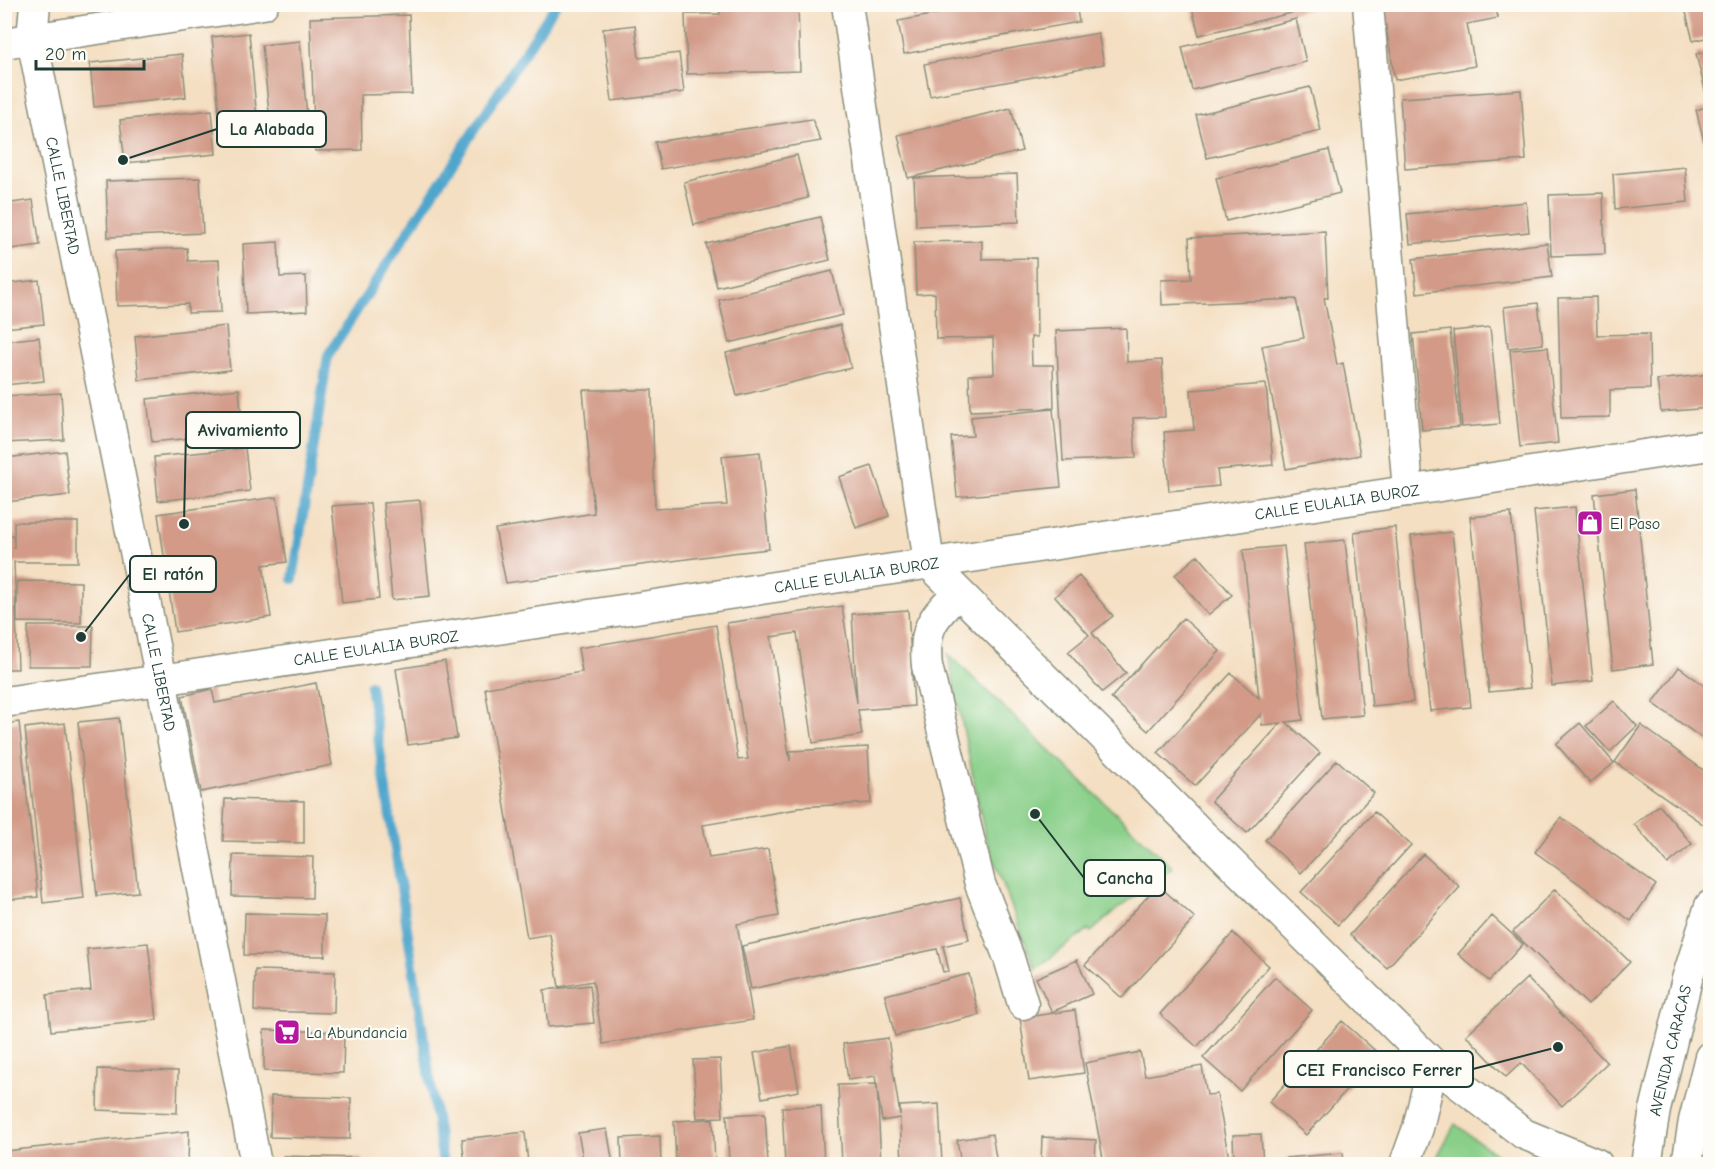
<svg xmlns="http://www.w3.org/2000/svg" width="1715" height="1169" viewBox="0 0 1715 1169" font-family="'Comic Neue',sans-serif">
	<rect width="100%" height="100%" fill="#fdfcf7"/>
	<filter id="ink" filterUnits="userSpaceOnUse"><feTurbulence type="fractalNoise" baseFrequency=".0167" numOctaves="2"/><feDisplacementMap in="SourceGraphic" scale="12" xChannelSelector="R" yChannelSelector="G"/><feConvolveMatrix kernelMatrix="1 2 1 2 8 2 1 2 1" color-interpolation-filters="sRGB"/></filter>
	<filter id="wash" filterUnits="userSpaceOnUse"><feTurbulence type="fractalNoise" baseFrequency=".008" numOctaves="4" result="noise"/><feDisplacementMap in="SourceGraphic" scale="24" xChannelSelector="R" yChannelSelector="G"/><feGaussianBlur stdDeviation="1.35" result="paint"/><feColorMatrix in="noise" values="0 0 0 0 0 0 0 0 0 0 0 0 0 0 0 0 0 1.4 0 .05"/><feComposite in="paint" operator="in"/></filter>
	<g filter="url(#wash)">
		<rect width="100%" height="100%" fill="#f4dfc2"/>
		<path fill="#89cf89" stroke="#54865e" stroke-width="1.5" d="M948,654L1173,868L1115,911L1091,932L1088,930L1035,969L985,836Z
			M1455,1124L1509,1164H1433Z"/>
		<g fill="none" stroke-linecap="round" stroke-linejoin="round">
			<path stroke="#50a6cc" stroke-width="10" d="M293,579L328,355L556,4
				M370,685L443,1164"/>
		</g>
		<g id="blocks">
			<path fill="#d29a87" d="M720,4H745V6L798,5L800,71L687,74L685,14H720Z
				M913,4H946V5L915,13Z
				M993,4H1076L1079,22L904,54L898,21Z
				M1191,4H1312L1313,8L1199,35Z
				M1382,4H1495L1498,18L1467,24L1475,66L1395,80Z
				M1684,4H1710V37L1693,41Z
				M409,15L412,94L361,95L362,150L315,151L310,18Z
				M1296,19L1306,62L1192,90L1182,47Z
				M635,25L639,58L679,53L684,92L612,101L603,29Z
				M249,33L258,130L221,134L212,37Z
				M1098,33L1104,64L930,96L924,64Z
				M300,41L309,138L272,141L262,45Z
				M1710,51V97L1707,98L1696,54Z
				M182,54L186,97L94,107L90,63Z
				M1310,87L1321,131L1207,158L1196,115Z
				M1521,90L1526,160L1405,169L1400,98Z
				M1710,106V152L1707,153L1696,110Z
				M1011,108L1022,151L908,178L898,135Z
				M212,110L216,154L125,163L120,120Z
				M4,113L9,134H4Z
				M812,119L821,141L661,169L655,142Z
				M1329,150L1340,193L1226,221L1216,178Z
				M797,155L808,198L694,225L684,182Z
				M1685,167L1688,202L1615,209L1613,174Z
				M1017,174L1019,222L916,226L914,178Z
				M200,178L203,233L108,237L106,181Z
				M1603,193L1605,254L1551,256L1549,195Z
				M33,200L40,245L4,250V204Z
				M1526,202L1529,232L1410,244L1407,214Z
				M820,217L830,260L717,287L706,244Z
				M1325,231L1328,298H1324L1337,365L1343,363L1360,455L1286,469L1262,346L1304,338L1296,299L1162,305L1161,280L1191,279L1189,238Z
				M982,241V259L1036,258L1037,337H1031L1032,365H1053L1054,408L970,411L969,375L994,374L993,338L936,339L935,293L916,294L914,242Z
				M278,242L280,277L306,276L307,311L246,314L243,244Z
				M1547,243L1552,277L1417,293L1413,259Z
				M187,248L188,261L219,260L221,312L188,313V304L117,306L115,251Z
				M832,271L843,315L729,343L719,300Z
				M39,280L44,324L4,328V284Z
				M1596,297L1597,335L1649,334L1650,389L1610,390V417L1561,418L1558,298Z
				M1538,303L1543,344L1508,348L1504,307Z
				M840,325L851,368L737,396L726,353Z
				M226,326L230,370L139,380L135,336Z
				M1490,327L1500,424L1462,427L1453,331Z
				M1126,328L1127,362L1162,360L1165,417L1133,418L1136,458L1063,461L1056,331Z
				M1450,330L1460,427L1422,430L1413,334Z
				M39,337L44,381L4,385V341Z
				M1548,347L1558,443L1520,447L1510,350Z
				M1710,374V408L1661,412L1657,380Z
				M1266,384L1273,465L1217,470L1219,486L1169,491L1164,432L1194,430L1191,390Z
				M239,389L243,433L152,442L147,399Z
				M583,390H652L655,509L727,505L722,456L760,452L769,549L732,553L506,583L495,529L594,513Z
				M61,393L64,440L4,443V396Z
				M1053,409L1061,487L957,497L951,437L973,436L971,417Z
				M245,448L250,491L158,501L154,457Z
				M65,451L70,495L5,502V458Z
				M872,466L889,516L856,528L839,477Z
				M1635,489L1653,664L1613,669L1594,494Z
				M277,497L287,562L263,565L271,617L175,632L158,514Z
				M420,500L430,596L392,600L383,503Z
				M370,503L379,599L342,603L332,506Z
				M1575,507L1593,681L1552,686L1534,511Z
				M1511,513L1530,688L1489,692L1470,517Z
				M14,522H78V562H14L18,669H4V535H13L14,548Z
				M1395,527L1413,702L1372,706L1354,532Z
				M1452,532L1471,707L1430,711L1411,536Z
				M1345,540L1363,715L1322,719L1304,544Z
				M1284,546L1303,720L1286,722L1320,753L1247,833L1211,801L1281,723L1262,725L1261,714L1195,786L1158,753L1231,673L1259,698L1243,550Z
				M1198,555L1232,595L1208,615L1175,575Z
				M1079,576L1113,616L1092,633L1126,673L1102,692L1068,652L1089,635L1055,596Z
				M17,581L81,582V623L17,622Z
				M842,606L857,703L852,614L908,610L914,706L858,710L862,735L813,743L797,633L771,637L790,761V751L868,747L871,803L797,807V809L703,825L709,858L768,849L779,916L737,924L753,1020L603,1044L593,981L559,987L550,934L527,938L485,688L582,672L578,648L716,625L738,760L748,759L727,623Z
				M1183,618L1220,651L1148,731L1111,698Z
				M28,626H93L92,666H28Z
				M445,661L457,738L408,745L396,669Z
				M1679,667L1710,690V744L1653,703Z
				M316,683L332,765L201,792L182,696L212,689L215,703Z
				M1614,701L1637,726L1610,752L1586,726Z
				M119,718L138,892L97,896L78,722Z
				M19,722L38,897L4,900V724Z
				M65,723L84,898L43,903L25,728Z
				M1580,723L1614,763L1590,783L1556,744Z
				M1641,725L1710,775V829L1615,762Z
				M1337,760L1374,793L1301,873L1265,840Z
				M225,799L304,801V843L223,841Z
				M1659,805L1692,844L1668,864L1634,824Z
				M1374,812L1411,845L1338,925L1301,892Z
				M1561,817L1656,885L1631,921L1535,852Z
				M1423,854L1460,887L1387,968L1350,935Z
				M233,855L313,857L312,898L232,896Z
				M1158,885L1195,918L1122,998L1085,965Z
				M1555,889L1630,962L1588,1005L1513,932Z
				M960,898L969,940L943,946L949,971L943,972L937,949L751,989L742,946Z
				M245,913L325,915V956L244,955Z
				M1492,916L1523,944L1489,981L1458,954Z
				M1233,933L1269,966L1197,1047L1160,1014Z
				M148,943L157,1020L51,1031L47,995L91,990L87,949Z
				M1077,960L1092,994L1052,1012L1036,978Z
				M255,970L335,972L334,1013L254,1011Z
				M969,974L979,1015L895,1036L885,995Z
				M1275,977L1312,1010L1240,1091L1203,1058Z
				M1527,978L1607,1063L1562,1106L1521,1063L1506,1077L1466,1035Z
				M590,985L594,1023L548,1027L544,990Z
				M1075,1010L1084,1073L1029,1081L1020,1018Z
				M1342,1021L1379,1054L1306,1135L1269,1102Z
				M264,1030L344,1032L343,1073L264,1071Z
				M888,1038L900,1115V1106L939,1104L942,1164H902L900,1118L882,1121L875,1076L848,1080L843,1044Z
				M791,1046L799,1091L762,1098L754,1053Z
				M1140,1052L1145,1076L1202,1066L1207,1095L1217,1094L1230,1164H1104L1085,1063Z
				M720,1059L723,1117L697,1118L693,1060Z
				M98,1069L178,1071L177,1113L97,1110Z
				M877,1084L881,1164H842L838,1085Z
				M271,1096L351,1098L350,1139L270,1137Z
				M821,1106L824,1164H785L782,1107Z
				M765,1113L768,1164H729L727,1115Z
				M713,1119L715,1164H676L674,1121Z
				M607,1129L613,1164H584L578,1133Z
				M189,1131L188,1164H8L6,1151Z
				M525,1132L528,1164H465L462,1139Z
				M992,1134L997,1164H961L957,1140Z
				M1261,1134L1263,1164H1234L1233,1135Z
				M660,1136L661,1164H622L621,1138Z
				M1042,1137L1096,1140L1095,1164H1041Z
				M1343,1153L1344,1164H1287L1286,1158Z
				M283,1156L363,1158V1164H283Z"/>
		</g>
	</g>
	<g filter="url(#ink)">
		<use href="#blocks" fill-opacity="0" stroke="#8a8e7b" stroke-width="1.5"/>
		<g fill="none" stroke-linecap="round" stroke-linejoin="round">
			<defs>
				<g id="street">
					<path id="s1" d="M35,4L32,39L161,680L256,1164"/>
					<path d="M847,4L929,563L1433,1064L1524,1134L1597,1164"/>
					<path d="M1368,4L1408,491"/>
					<path d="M4,43L263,4"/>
					<path d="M958,593C932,618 923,629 927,666L980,884L1009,958L1023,1004"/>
					<path id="s2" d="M4,702L161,680L1710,445"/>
					<path d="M1405,1164L1418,1128L1433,1064"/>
					<path id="s3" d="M1646,1164L1655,1110L1687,979L1710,906"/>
					<path d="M1687,1164L1694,1121L1710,1057"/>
				</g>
			</defs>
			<use href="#street" stroke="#8a8e7b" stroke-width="33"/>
			<use href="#street" stroke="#fff" stroke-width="30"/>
		</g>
	</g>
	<defs>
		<symbol id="shop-square" viewBox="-11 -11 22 22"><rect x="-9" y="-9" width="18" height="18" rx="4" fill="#b5179e" stroke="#fdfcf7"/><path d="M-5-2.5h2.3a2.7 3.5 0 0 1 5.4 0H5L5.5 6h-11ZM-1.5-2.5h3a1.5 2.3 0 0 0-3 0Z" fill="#fff"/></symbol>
		<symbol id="supermarket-square" viewBox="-11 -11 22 22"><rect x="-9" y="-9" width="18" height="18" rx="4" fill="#b5179e" stroke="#fdfcf7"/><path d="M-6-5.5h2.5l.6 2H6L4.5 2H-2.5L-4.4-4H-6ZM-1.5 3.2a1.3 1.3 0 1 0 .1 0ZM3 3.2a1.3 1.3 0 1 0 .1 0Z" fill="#fff"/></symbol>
	</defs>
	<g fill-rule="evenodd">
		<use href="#shop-square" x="1575" y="508" width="30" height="30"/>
		<use href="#supermarket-square" x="272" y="1017" width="30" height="30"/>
	</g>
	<g text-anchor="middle" stroke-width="4.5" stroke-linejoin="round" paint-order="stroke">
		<g font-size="16" fill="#1f3d34" stroke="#fdfcf7">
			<text dy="6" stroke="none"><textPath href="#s1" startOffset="195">CALLE LIBERTAD</textPath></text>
			<text dy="6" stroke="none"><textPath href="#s2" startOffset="1348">CALLE EULALIA BUROZ</textPath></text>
			<text dy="6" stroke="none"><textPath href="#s2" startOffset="862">CALLE EULALIA BUROZ</textPath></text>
			<text dy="6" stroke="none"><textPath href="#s2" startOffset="376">CALLE EULALIA BUROZ</textPath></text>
			<text dy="6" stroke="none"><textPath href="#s1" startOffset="681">CALLE LIBERTAD</textPath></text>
			<text dy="6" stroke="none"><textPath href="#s3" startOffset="116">AVENIDA CARACAS</textPath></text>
		</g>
		<g font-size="16" fill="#1f3d34" stroke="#fdfcf7" text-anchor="start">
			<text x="1610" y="529">El Paso</text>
			<text x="306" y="1038">La Abundancia</text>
		</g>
	</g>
	<path fill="none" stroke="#1f3d34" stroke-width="2" d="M123 160L217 129M184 524L186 430M81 637L130 574M1035 814L1084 878M1558 1047L1473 1069"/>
	<g fill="#1f3d34" stroke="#fdfcf7" stroke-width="2">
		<circle cx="123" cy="160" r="6"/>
		<circle cx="184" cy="524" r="6"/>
		<circle cx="81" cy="637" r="6"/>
		<circle cx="1035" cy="814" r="6"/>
		<circle cx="1558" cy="1047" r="6"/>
	</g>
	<g fill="#fdfcf7" stroke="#1f3d34" stroke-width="2">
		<rect x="217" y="111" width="109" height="36" rx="6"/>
		<rect x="186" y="412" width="114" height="36" rx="6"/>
		<rect x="130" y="556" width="86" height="36" rx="6"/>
		<rect x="1084" y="860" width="81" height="36" rx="6"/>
		<rect x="1284" y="1051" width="189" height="36" rx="6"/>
	</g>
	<g font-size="18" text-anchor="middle" font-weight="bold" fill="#1f3d34">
		<text x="272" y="135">La Alabada</text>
		<text x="243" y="436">Avivamiento</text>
		<text x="173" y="580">El ratón</text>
		<text x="1125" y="884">Cancha</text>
		<text x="1379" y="1076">CEI Francisco Ferrer</text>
	</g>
	<rect width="1715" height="1169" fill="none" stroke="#fdfcf7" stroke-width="24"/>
	<path d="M36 60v9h108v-9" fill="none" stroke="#1f3d34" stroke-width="3"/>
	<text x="45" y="60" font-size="18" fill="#1f3d34" stroke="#fdfcf7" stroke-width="4.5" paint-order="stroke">20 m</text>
</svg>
